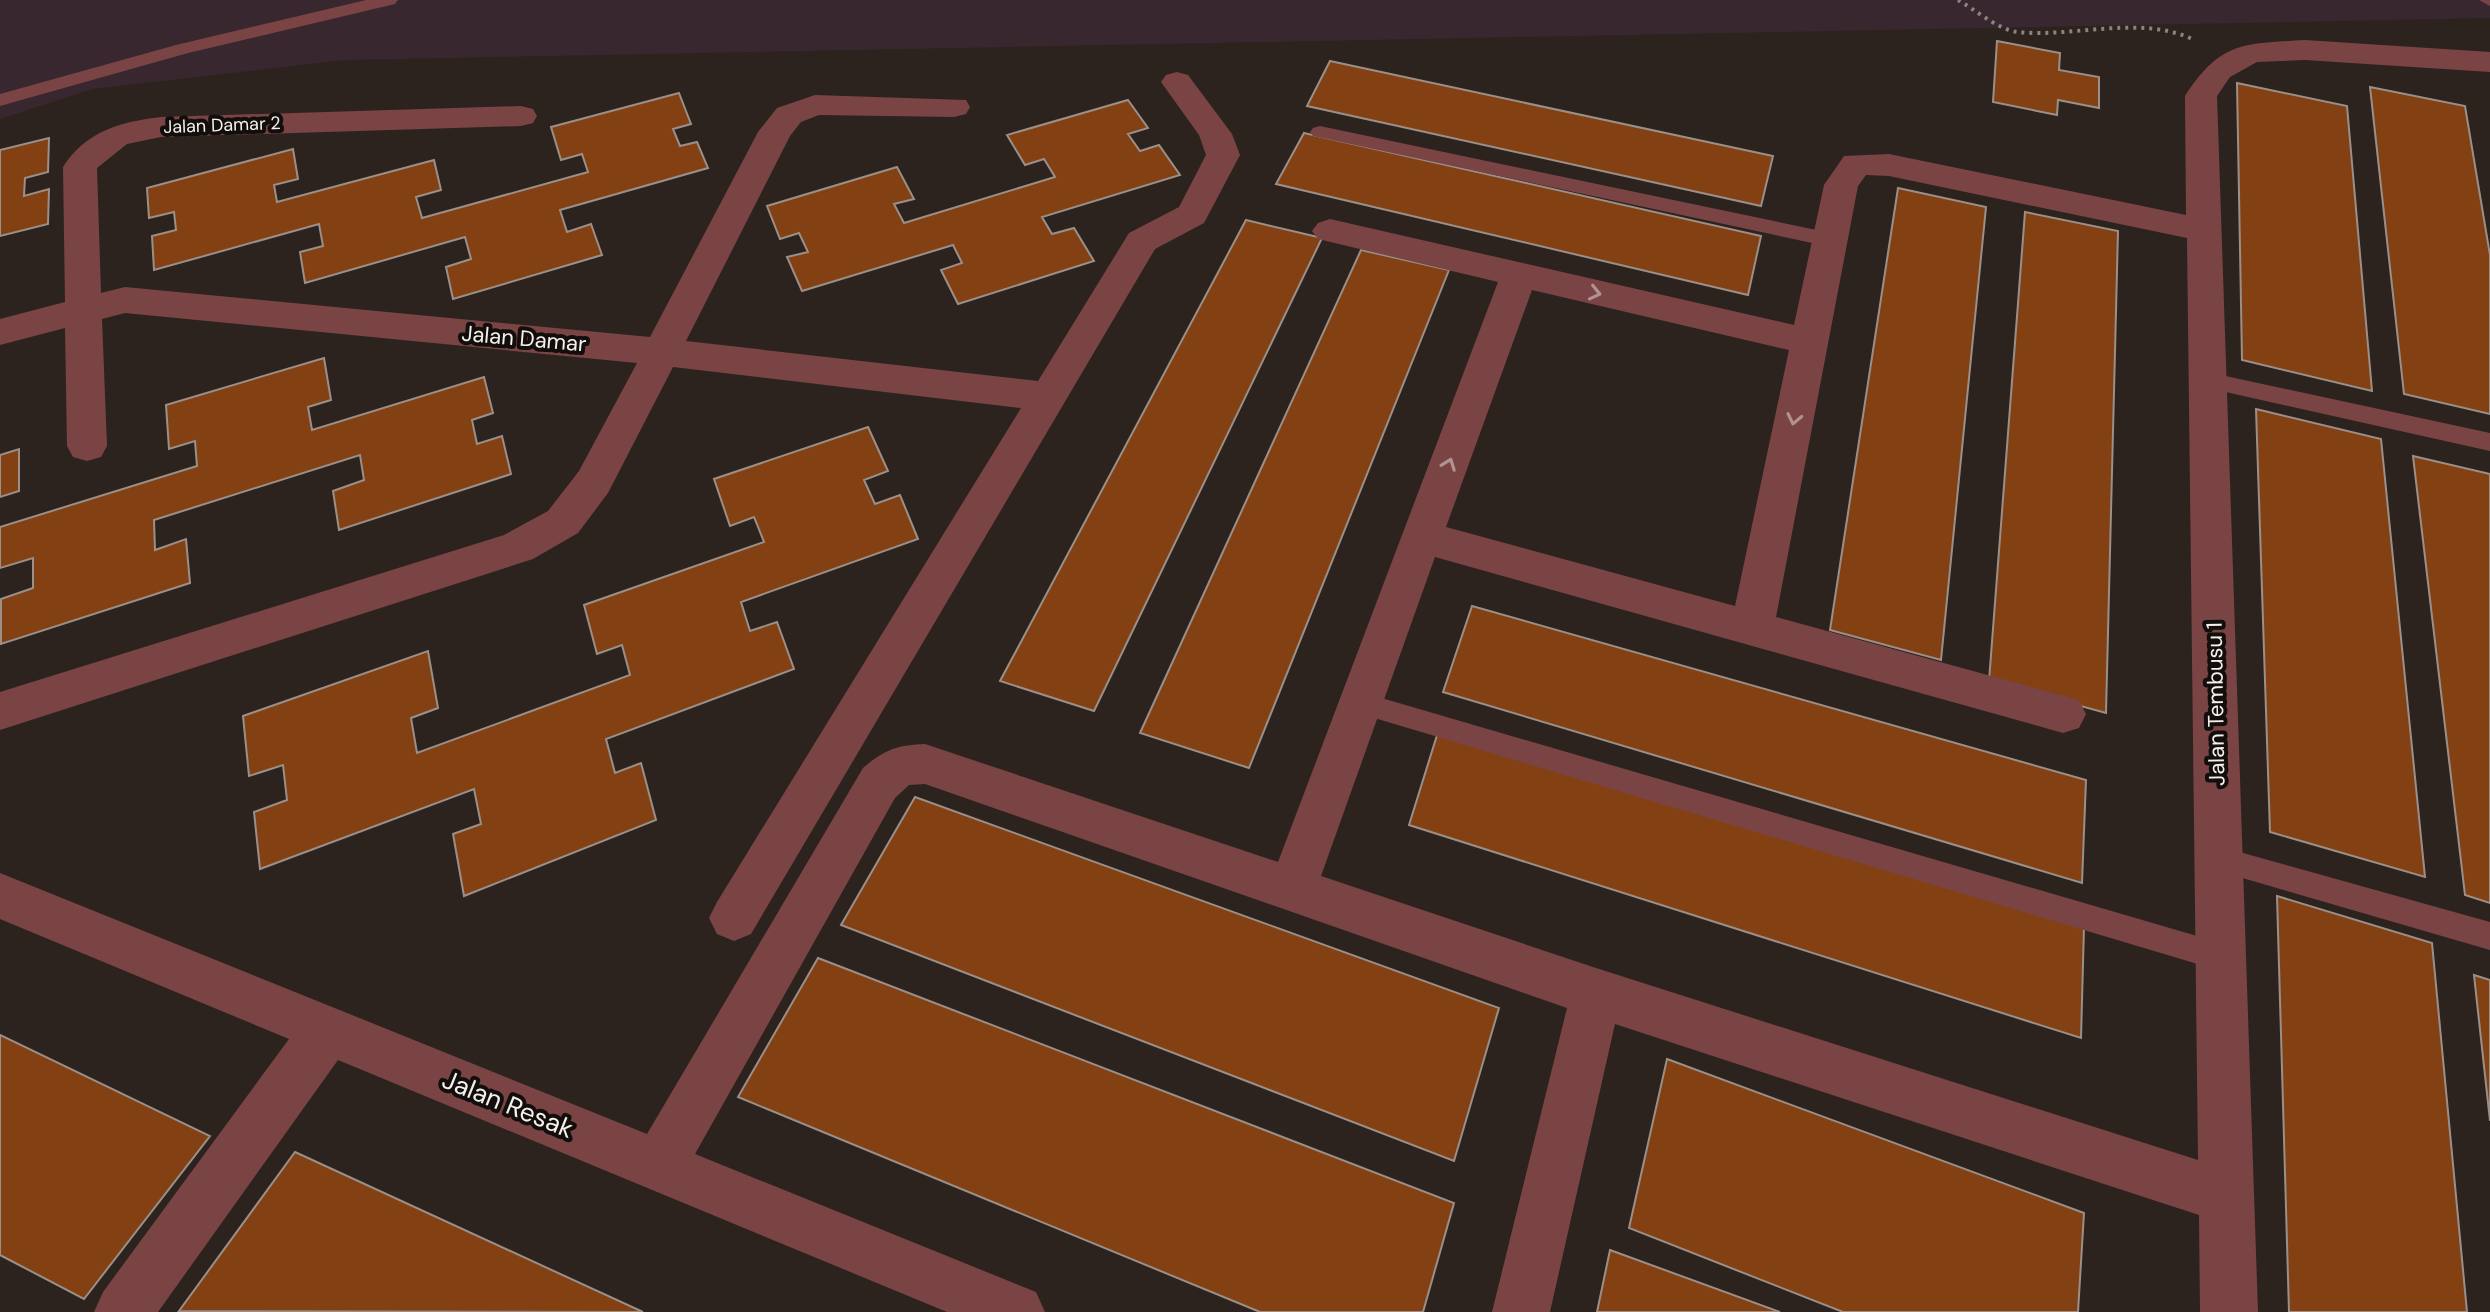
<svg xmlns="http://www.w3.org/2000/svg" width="2490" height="1312" viewBox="0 0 2490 1312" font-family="'DM Sans',sans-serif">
	<rect width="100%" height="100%" fill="#2c231e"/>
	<path fill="#39272f" d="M0,0H2490V18L344,60L92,89L0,119Z"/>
	<path fill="#834113" stroke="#9a8f89" stroke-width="2" d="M1997,41L2060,53L2059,70L2099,77V108L2058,100L2057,115L1993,102Z
		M1330,61L1773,156L1761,206L1307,106Z
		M2237,83L2347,106L2372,391L2242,360Z
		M2370,87L2465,106L2490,255V414L2404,394Z
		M679,93L691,124L673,129L680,146L697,142L708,168L560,210L567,232L591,224L602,255L453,299L446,267L471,259L465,237L305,283L300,252L323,246L319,224L154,270L152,236L176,230L174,212L149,218L147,188L293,149L298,179L274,185L277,202L434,160L441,190L416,197L422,218L588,172L582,154L561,160L551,127Z
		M1128,100L1148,128L1128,134L1140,151L1159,145L1180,175L1042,217L1052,234L1074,228L1094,261L958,304L941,270L962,263L953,245L802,291L787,257L808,252L799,233L780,239L767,206L897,167L914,199L894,204L904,223L1055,177L1044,159L1025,165L1007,135Z
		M1304,133L1761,236L1748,295L1276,184Z
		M49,138L48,172L25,178L24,196L49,189L48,224L0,236V150Z
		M1898,188L1986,207L1941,660L1830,630Z
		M2025,212L2118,231L2106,713L1989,681Z
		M1246,220L1322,238L1094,711L1000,681Z
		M1361,250L1449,270L1249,768L1140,733Z
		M324,358L331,400L308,407L312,430L484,377L493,413L472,420L477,444L502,436L511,474L339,530L333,491L364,480L360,455L154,520L155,550L186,539L190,583L1,644V599L33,588V558L0,568V527L197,466L195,441L169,449L166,405Z
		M2256,409L2381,439L2425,877L2270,832Z
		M868,427L888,471L864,480L875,504L900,495L918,539L741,602L750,631L777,622L794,669L606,739L615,773L641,763L656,820L464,896L453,834L481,824L474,789L260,869L254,812L287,800L283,765L249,776L243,716L428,651L438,708L411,718L417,753L630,675L622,645L597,654L584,605L764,542L754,517L730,526L714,479Z
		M19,449V491L0,497V455Z
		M2413,456L2490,474V903L2465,895Z
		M1472,606L2086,780L2082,883L1443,692Z
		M1438,732L2084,927L2081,1038L1409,825Z
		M915,797L1499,1008L1454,1161L841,925Z
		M2277,896L2432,943L2467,1312H2289Z
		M818,958L1454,1203L1423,1312H1260L738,1097Z
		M2474,975L2490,980V1121Z
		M0,1035L210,1136L84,1299L0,1255Z
		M1667,1059L2084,1213L2078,1312H1843L1629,1228Z
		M295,1152L643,1312L179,1311Z
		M1610,1250L1780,1312H1597Z"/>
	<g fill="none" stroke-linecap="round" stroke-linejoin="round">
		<path stroke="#8b837f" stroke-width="4" stroke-dasharray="3 5" stroke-linecap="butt" d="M1958,0C1974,9 1999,30 2017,32C2073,38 2142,14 2194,40"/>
		<path fill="#7a4445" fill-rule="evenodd" d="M366,0H398L395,4L188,53L0,106V94L176,45Z
			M2479,0H2490V6Z
			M1320,126L1831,233L1841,240L1831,247L1313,136L1310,132L1313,128Z
			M2207,372L2490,433V451L2199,386L2196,380L2199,374Z
			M1361,692L2221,943L2231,947L2236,957L2231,967L2221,971L1361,714L1352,711L1348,703L1352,695Z
			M2218,846L2490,922V950L2208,868L2204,859L2208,850Z"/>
		<path fill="#7a4445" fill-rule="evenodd" d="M2305,40L2490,52V72L2305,60L2257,62L2230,77L2217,96L2258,1312H2200L2199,1215L1615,1024L1550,1312H1492L1567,1008L925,784L909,785L895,798L695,1154L1036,1292L1045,1312H947L338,1060L158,1312H94L103,1292L289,1039L0,919V873L647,1134L863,768C884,750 897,745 925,744L1278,862L1498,282L1318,239L1312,231L1318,223L1330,219L1794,325L1824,185L1844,156L1889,154L2186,215L2185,96C2221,41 2243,44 2305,40ZM1866,175L1889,176L2187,238L2198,1160L1596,968L1321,876L1435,557L2063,733L2079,728L2086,714L2079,700L1776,617L1858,186ZM1532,290L1789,350L1735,606L1446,527Z
			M1177,72L1188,75L1232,134L1240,155L1204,223L1155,249L751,934L734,941L717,934L709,918L717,902L1021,408L673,367L608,493L578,533L533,559L0,730V692L504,535L548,511L579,471L637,363L125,313L102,319L107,446L101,457L87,461L73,457L67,446L65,328L0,345V319L65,302L63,167C86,131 120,122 161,117L521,106L533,109L537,116L533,123L521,126L161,137L127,144L97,168L101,293L125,287L650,337L758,132L777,108L815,95L966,100L970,107L966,114L954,117L819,115L801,122L790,136L686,341L1038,381L1129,233L1179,207L1206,155L1199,135L1161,82L1166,75Z"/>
	</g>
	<defs><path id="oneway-chevron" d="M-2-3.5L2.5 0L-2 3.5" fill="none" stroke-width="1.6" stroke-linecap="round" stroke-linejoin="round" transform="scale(2)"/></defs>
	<g stroke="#b29191">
		<use href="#oneway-chevron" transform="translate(1595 293) rotate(13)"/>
		<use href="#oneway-chevron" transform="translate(1794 419) rotate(102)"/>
		<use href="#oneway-chevron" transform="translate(1449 464) rotate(-70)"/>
	</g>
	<g text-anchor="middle" stroke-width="8" stroke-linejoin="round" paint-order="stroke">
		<g font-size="18" fill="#f6f0ed" stroke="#120e0b">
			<text transform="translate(222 125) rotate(-2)" y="6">Jalan Damar 2</text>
		</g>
		<g font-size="22" fill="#f6f0ed" stroke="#120e0b">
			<text transform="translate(524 338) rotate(5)" y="8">Jalan Damar</text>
			<text transform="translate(2215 704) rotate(-91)" y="8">Jalan Tembusu 1</text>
		</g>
		<g font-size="26" fill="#f6f0ed" stroke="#120e0b">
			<text transform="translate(508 1104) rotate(22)" y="9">Jalan Resak</text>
		</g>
	</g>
</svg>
